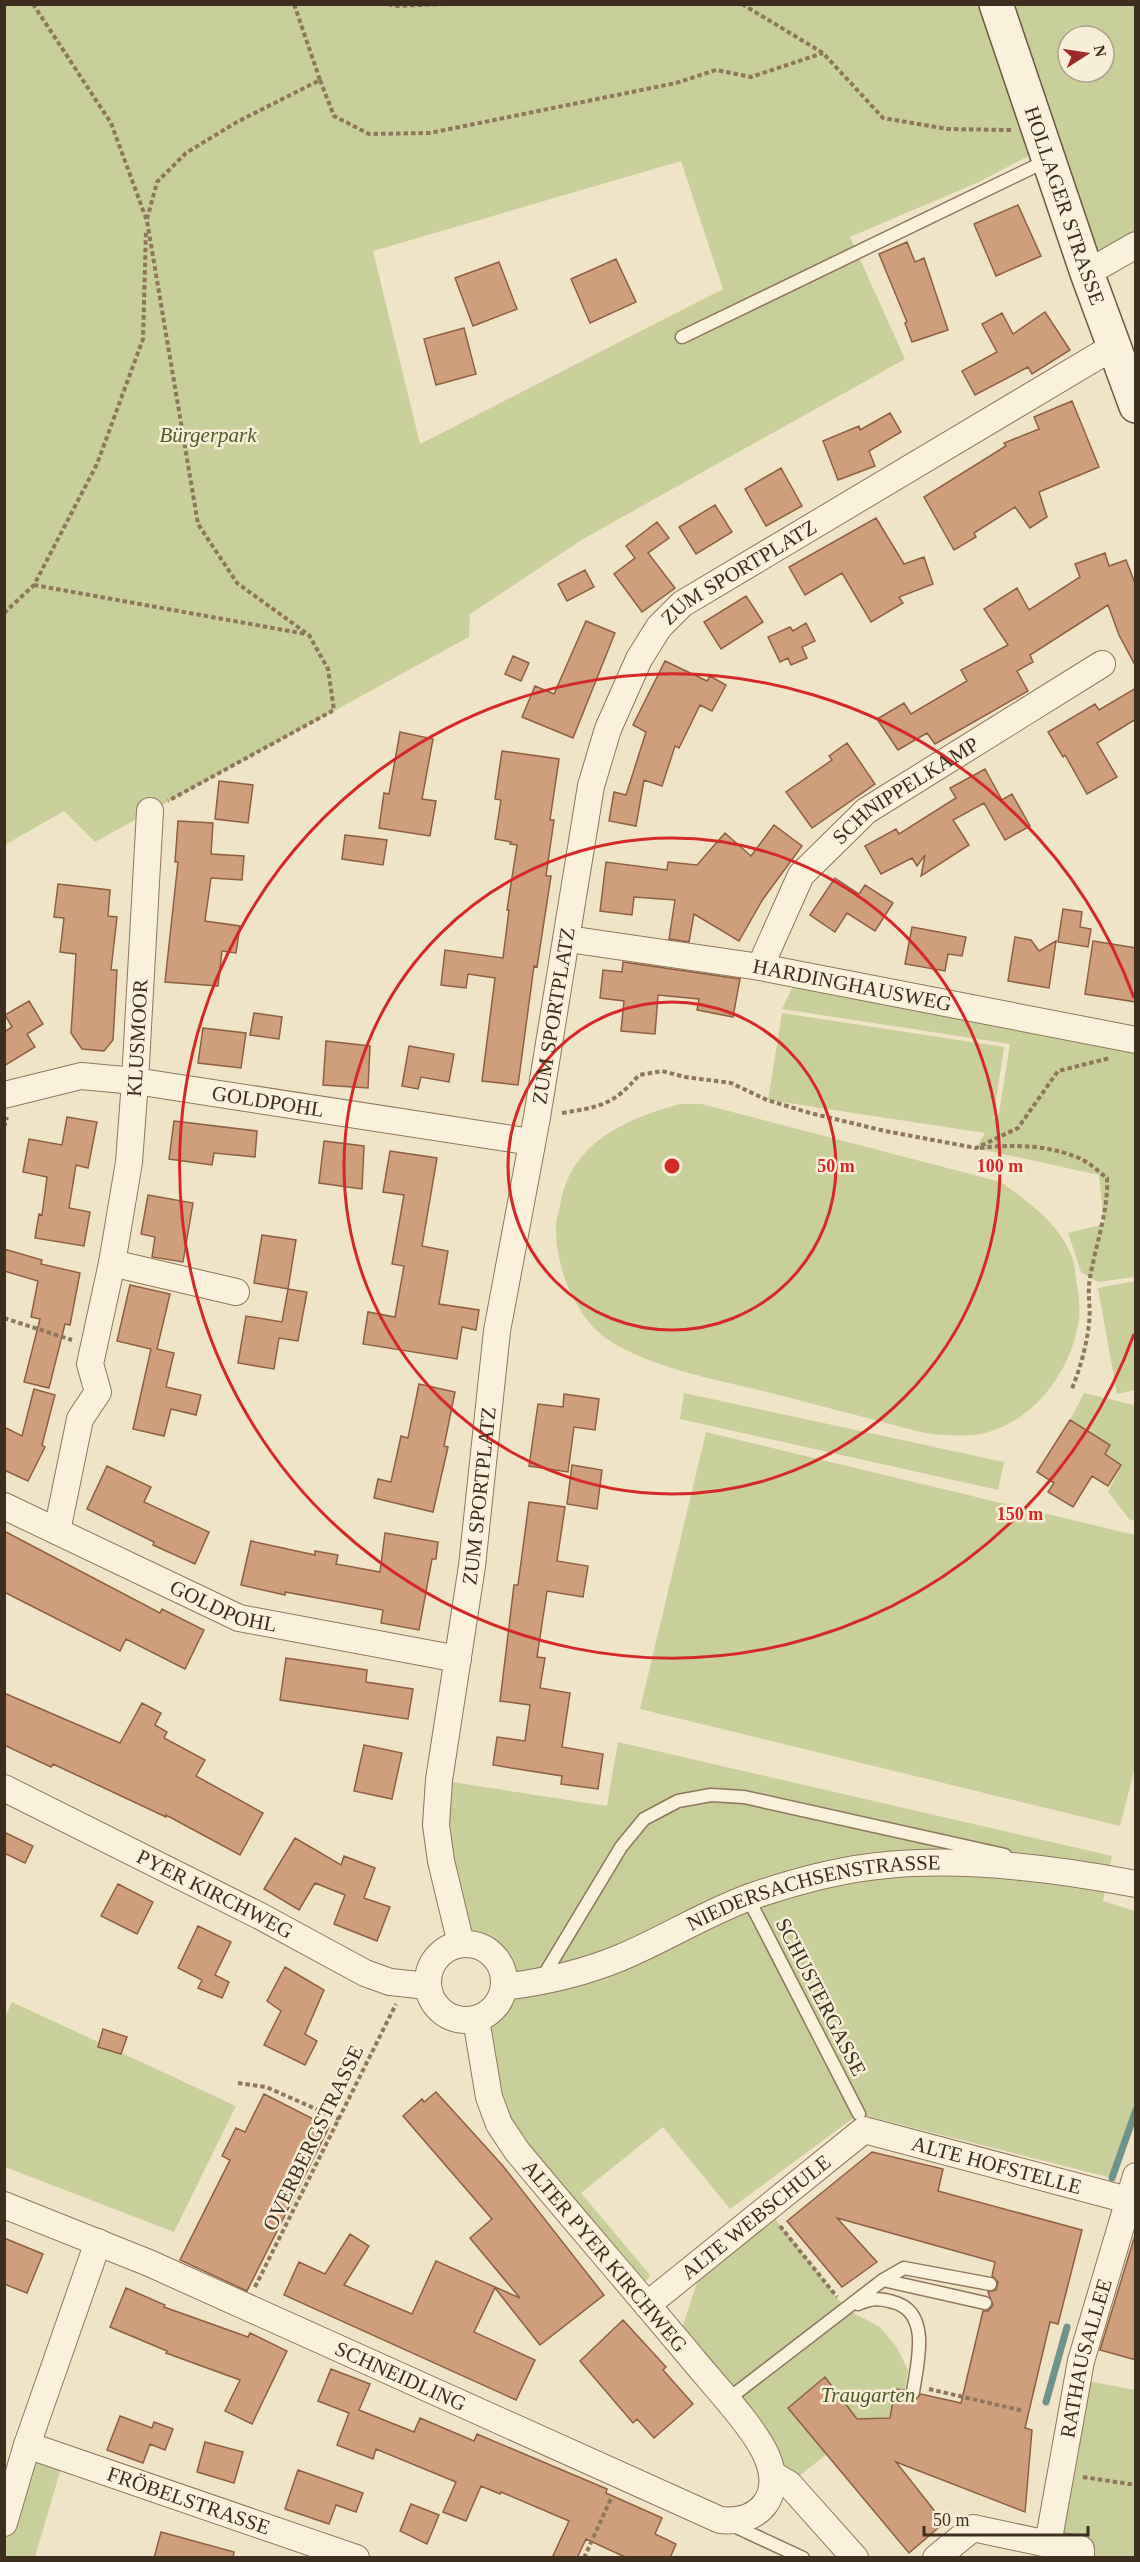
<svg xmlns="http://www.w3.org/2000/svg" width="1140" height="2562" viewBox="0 0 1140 2562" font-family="Georgia,serif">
	<rect width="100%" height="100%" fill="#f0e4c8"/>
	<path fill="#c9cf9b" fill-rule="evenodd" d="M4,5H1135V245L1087,273L1044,148L979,182L850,237L905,359L583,539L470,614L469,637L95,842L64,811L5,845ZM1068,36H1104V72H1068ZM681,161L723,289L420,444L373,251Z
		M799,974L1135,1040V1277L1098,1282L1081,1272L1068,1233L1104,1224L1099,1175L976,1148L985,1133L768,1100L782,1013L1004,1047L993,1120L999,1113L1010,1044L782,1009Z
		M680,1104H702L1001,1182C1030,1203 1059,1223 1072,1257C1075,1264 1075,1272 1076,1279C1079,1293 1081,1312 1078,1325C1069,1375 1031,1424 980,1434C962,1437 943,1435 925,1433C872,1419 820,1406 767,1392C718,1380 629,1364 594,1328C571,1303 557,1266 556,1233C555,1224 558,1214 560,1206C570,1143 625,1119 680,1104Z
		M1135,1281V1390L1117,1394L1098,1288Z
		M684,1393L1004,1462L998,1490L680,1419Z
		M1084,1393L1134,1405L1135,1520H1130L1108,1492L1121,1465L1105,1454L1110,1445L1070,1420Z
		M706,1432L1135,1535L1136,1763L1120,1826L640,1709Z
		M618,1742L1112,1856L1103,1901L1135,1911L1136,2110L1112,2178L859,2114L730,2209L663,2127L581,2193L650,2275L638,2294L499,2124L483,2016C521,1992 504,1946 461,1944L439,1780L607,1806Z
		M12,2002L236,2106L174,2232L5,2167L4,2019Z
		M767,2208L846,2309L880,2327L896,2346L908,2370L905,2390L895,2389L893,2417L857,2419L824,2378L788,2408L827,2454L789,2484L678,2341L705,2258Z
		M1078,2379L1135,2390V2557H1081L1048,2544Z
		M27,2445L64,2458L35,2557L5,2558V2523Z"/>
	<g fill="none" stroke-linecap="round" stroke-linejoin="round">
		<path stroke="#6f938a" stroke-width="7" d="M1112,2178L1136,2110
			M1046,2402L1067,2327"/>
	</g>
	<path fill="#cf9f7d" stroke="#8d5f41" stroke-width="1.5" d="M1018,205L1041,256L996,276L974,224Z
		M907,242L915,262L924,258L948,330L912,342L905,323L907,322L879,254Z
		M616,259L636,302L590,323L571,279Z
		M499,262L517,309L473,326L455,278Z
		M1045,312L1070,350L1032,374L1028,367L975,395L962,371L997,352L982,324L1002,313L1013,334Z
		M464,328L476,374L436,385L424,339Z
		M1072,401L1099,467L1039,492L1047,517L1030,528L1015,507L974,533L976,537L954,550L924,497L1006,446L1004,443L1039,429L1034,417Z
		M890,413L901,432L869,451L875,466L838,480L823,441L859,426L860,430Z
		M781,468L802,506L766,526L745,489Z
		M715,505L732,532L696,554L679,527Z
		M876,518L904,564L924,557L933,584L899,597L903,603L871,622L842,573L805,595L789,567Z
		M657,522L669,538L648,553L675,588L642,612L614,574L635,558L626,546Z
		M1105,553L1109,566L1126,560L1136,586V667L1119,635L1108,605L1030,655L1033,662L1017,671L1028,691L935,744L927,733L898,750L877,719L904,703L911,714L967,681L961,670L1008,645L984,609L1017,588L1029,610L1080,577L1075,564Z
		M585,570L594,587L567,601L558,584Z
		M746,596L763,622L721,649L704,622Z
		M586,621L615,633L573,738L522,717L535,686L554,694Z
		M806,623L815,641L802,647L807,658L791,665L788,658L780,662L768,637L790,627L793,631Z
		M513,656L529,663L521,681L505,674Z
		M665,661L707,681L710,676L726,685L712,711L700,705L679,748L675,746L662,786L644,780L636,826L609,821L614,792L626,795L646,732L633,725Z
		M1136,688V719L1097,743L1117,777L1087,794L1065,755L1063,757L1048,732L1095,704L1099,710Z
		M400,732L433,739L422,799L436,801L430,836L379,828L384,793L389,794Z
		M847,743L875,784L812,828L786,792L832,760L829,756Z
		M502,751L559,759L550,820H554L546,876H551L537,967L534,966L518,1085L482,1081L495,978L468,974L466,988L441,985L445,950L503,958L509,910H507L517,845L510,844L511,842L495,839L501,800L495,799Z
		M985,769L1002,800L1012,794L1030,826L1005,840L984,803L953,820L969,845L921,876L925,855L917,866L912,858L881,874L865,846L896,829L899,834L956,798L950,788Z
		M219,781L253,785L248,823L215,819Z
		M178,821L213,823L211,854L244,856L242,880L211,878L205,921L240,926L236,953L222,951L218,986L165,982L178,862H175Z
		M774,825L802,846L763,899L739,941L694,914L689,942L669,939L675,900L634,897L632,915L600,911L606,862L667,870L668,862L697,865L725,833L751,856Z
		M345,835L387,840L383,865L342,859Z
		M835,878L859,894L865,885L893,903L875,931L847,913L835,932L810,915Z
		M58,884L110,890L108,916L117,917L111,970H117L113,1040L104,1051L82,1049L71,1033L76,954L60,952L64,918L54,917Z
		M1063,909L1082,912L1080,927L1091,929L1088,947L1058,942Z
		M912,927L966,937L962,956L948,954L945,971L905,964Z
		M1015,937L1031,940L1039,951L1056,941L1049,988L1008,981Z
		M1093,941L1136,948V1002L1085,994Z
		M623,962L740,979L733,1017L697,1010L699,999L658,995L655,1034L621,1031L624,1001L600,998L603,970L622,972Z
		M29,1001L43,1024L27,1034L35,1047L4,1066V1032L12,1027L5,1015Z
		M254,1013L282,1017L279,1039L250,1035Z
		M203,1028L246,1033L241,1068L198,1063Z
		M326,1041L370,1046L368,1088L323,1085Z
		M409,1046L454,1054L449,1082L421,1077L418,1089L402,1086Z
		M67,1117L97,1122L88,1168L76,1165L69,1208L90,1212L84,1246L35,1238L39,1214L42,1215L47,1177L23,1172L29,1139L62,1145Z
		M174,1121L257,1131L255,1157L214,1153L212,1165L169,1159Z
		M324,1141L364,1146L362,1189L319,1183Z
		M390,1151L437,1158L422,1246L448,1251L439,1304L479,1310L476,1330L462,1327L457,1359L363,1344L368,1312L395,1317L404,1266L392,1264L404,1195L383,1192Z
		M148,1195L193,1203L183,1262L152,1257L155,1237L141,1234Z
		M262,1235L296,1240L288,1289L254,1283Z
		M4,1249L42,1260L41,1264L80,1273L70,1325L65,1324L49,1388L24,1382L40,1319L31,1317L38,1281L4,1271Z
		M130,1285L170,1294L157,1349L174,1353L166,1387L201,1395L196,1415L171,1409L164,1436L133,1429L151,1349L117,1341Z
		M288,1289L307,1292L298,1341L279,1338L274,1369L238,1363L246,1316L282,1322Z
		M419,1384L455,1392L444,1446L448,1447L433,1512L374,1498L378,1479L391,1482L401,1436L408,1438Z
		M34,1389L55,1395L42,1445L45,1447L28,1481L4,1470V1427L22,1436Z
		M564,1394L599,1399L595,1430L574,1427L568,1472L529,1466L538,1404L563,1407Z
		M1070,1420L1110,1445L1105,1454L1121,1465L1108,1486L1092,1476L1073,1507L1048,1492L1054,1483L1037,1472Z
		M572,1465L602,1470L597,1509L567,1504Z
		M107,1466L151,1487L144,1502L209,1532L195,1564L153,1545L154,1542L87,1509Z
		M529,1502L565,1507L557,1561L588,1566L583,1597L547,1591L537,1657L545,1658L540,1688L570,1693L562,1747L603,1754L598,1789L561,1784L562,1776L493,1765L497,1737L525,1741L530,1705L500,1701L514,1585H518Z
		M4,1531L160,1613L162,1609L204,1630L185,1669L126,1639L120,1651L4,1592Z
		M385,1533L438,1542L436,1559H432L419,1630L381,1623L383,1610L285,1592V1595L241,1585L251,1541L315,1555V1551L338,1555L336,1564L380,1572Z
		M286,1658L367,1670L366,1682L413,1689L408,1719L280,1700Z
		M4,1693L120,1743L142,1703L161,1713L155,1725L167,1732L164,1738L205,1760L196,1776L263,1813L240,1855L166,1815V1817L53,1764L51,1767L4,1745Z
		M364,1745L402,1753L392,1799L354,1791Z
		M4,1832L33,1846L25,1863L4,1853Z
		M295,1838L341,1865L344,1856L375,1868L364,1898L390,1907L377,1941L334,1924L345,1895L315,1883L299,1910L264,1889Z
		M118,1884L153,1902L137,1934L101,1916Z
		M198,1926L231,1942L215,1975L229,1982L222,1998L198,1988L202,1980L178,1968Z
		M285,1967L324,1990L305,2034L317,2041L305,2065L264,2045L281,2011L267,2001Z
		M103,2029L127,2037L121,2054L98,2047Z
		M436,2092L503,2166L604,2295L540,2345L495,2288L474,2332L535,2360L516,2400L284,2295L299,2262L325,2274L350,2234L369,2246L344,2285L412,2314L436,2261L520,2298L470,2238L492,2219L403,2116L422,2099L424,2102Z
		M264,2094L329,2127L247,2291L180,2260L230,2160L222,2156L236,2128L245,2132Z
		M872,2152L943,2169L938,2191L1082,2230L1058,2324L1050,2322L1025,2428L1032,2430L1025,2512L896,2462L944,2523L909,2553L788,2408L825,2377L857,2419L890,2418L895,2389L905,2390L906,2395L911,2400L916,2399L921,2394L961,2403L983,2311H988L993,2305L988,2292L996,2290L998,2282L992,2276L995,2262L837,2218L877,2262L842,2287L787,2221Z
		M1136,2232V2360L1100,2350Z
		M4,2238L43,2254L27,2293L4,2284Z
		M126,2288L165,2305L164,2307L248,2337L250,2333L287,2351L252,2424L225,2411L240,2380L166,2353L167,2351L110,2327Z
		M623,2320L666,2367L663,2370L693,2404L654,2438L637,2419L633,2423L580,2361Z
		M331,2369L370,2384L359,2410L414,2432L420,2418L474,2441L477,2434L607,2489L606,2493L662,2518L655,2534L676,2544L670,2558H627L586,2539L577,2558H552L569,2521L501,2492L500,2494L481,2486L466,2521L443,2512L456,2482L376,2449L373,2459L337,2445L349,2413L318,2401Z
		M120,2416L152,2428L154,2422L173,2429L165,2450L150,2444L143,2463L107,2450Z
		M205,2442L243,2452L234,2483L197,2472Z
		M298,2470L363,2493L356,2512L336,2505L329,2524L285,2509Z
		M411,2504L439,2515L427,2544L400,2531Z
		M161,2532L234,2552L233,2558H154Z"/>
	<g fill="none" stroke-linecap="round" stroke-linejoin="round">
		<defs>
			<path id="lane" d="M682,337L1048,160
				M748,1898L859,2114
				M541,1980L621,1847L644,1819L678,1801L711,1795L744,1797L1005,1855
				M883,2280L985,2303
				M858,2304C871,2298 880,2298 893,2302C932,2312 917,2364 913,2392
				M727,2400L883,2280L904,2268L990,2284
				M732,2525L803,2558"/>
			<g id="street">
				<path d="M1087,273L1136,245"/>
				<path id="s1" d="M568,939L760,967L1136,1040"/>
				<path id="s2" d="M760,967L801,875L866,811L1102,664"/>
				<path id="s3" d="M4,1095L81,1076L135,1081L532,1142"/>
				<path d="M112,1263L236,1292"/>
				<path id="s4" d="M4,1506L239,1618L458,1659"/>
				<path id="s5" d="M57,1531L80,1419L98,1392L90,1364L112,1263L129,1162L135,1081L150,811"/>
				<path id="s6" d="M4,1788L260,1916L365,1973L390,1982L428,1986"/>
				<path id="s7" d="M461,1944L441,1861L436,1825L439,1780L472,1566L497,1331L537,1117L591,786L608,729L639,659L659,627L682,604L1113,347"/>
				<circle cx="466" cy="1982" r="38"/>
				<path id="s8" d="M504,1987C544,1982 584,1973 622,1957C665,1939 706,1913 750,1897C793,1882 841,1869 887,1865C967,1857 1057,1869 1136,1884"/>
				<path id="s9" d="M4,2205L149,2263L720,2520C761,2524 783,2495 767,2457C756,2430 716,2387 696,2363C637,2292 576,2222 517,2151L499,2124L489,2097L476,2019"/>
				<path id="s10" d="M647,2305L864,2130L1128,2200"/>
				<path id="s11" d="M27,2445L356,2558"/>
				<path d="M772,2474L789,2484L855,2558"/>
				<path d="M4,2523L27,2445L98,2242"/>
				<path d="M1048,2544L1081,2549V2558"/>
				<path id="s12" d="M936,2558L973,2528L1048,2544L1081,2361L1136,2176"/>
			</g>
			<g id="secondary">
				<path id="s13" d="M996,4L1087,273L1136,406"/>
			</g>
		</defs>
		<use href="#lane" stroke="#8d765c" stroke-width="15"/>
		<use href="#street" stroke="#8d765c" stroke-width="28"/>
		<use href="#secondary" stroke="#6f573f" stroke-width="36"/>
		<path stroke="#8d765c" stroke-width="4" stroke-dasharray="4.5 3" stroke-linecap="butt" d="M33,4L111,123L147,221L198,524L237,583L309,635L328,669L334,710L168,801
			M388,4L394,6L445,4
			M742,4L823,53L883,118L948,129L1011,130
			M320,80L334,116L369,134L430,133L676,83L716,70L751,77L823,53
			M147,219L157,182L186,153L237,122L320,80L294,4
			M34,585L306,634
			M4,613L34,585L97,464L143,339L146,230
			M562,1113C599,1107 614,1105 639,1075L662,1071L685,1077L731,1083L767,1100L810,1113L885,1131L976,1148L1018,1128L1058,1071L1110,1058
			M4,1127L7,1117
			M980,1148C1013,1144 1050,1145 1081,1159C1090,1163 1099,1172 1107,1178C1109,1209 1095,1247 1090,1278C1087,1293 1091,1309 1089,1324C1086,1348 1080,1369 1071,1391
			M4,1318L72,1340
			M238,2083L266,2087L339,2119
			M780,2226L837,2297
			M255,2287L396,2004
			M929,2389L1024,2411
			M1083,2477L1136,2485
			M584,2558L612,2496"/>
		<use href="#lane" stroke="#faf1dc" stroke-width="12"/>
		<use href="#street" stroke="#faf1dc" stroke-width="26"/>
		<use href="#secondary" stroke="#faf1dc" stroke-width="33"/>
	</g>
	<g fill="none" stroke="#d62828" stroke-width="3">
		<circle cx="672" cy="1166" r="164"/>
		<circle cx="672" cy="1166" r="328"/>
		<path d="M1134 1334A492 492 0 1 1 1134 998"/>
	</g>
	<g text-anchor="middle" stroke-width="5" stroke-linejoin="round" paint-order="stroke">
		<g font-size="21" fill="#3d2e20" stroke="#f7eed8">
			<text dy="7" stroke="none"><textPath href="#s13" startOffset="213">HOLLAGER STRASSE</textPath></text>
			<text dy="7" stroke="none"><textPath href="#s7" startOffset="1444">ZUM SPORTPLATZ</textPath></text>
			<text dy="7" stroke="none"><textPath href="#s2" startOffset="236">SCHNIPPELKAMP</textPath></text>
			<text dy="7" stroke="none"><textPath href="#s1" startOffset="288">HARDINGHAUSWEG</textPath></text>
			<text dy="7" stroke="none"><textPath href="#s7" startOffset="940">ZUM SPORTPLATZ</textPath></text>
			<text dy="7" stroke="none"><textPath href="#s5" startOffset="506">KLUSMOOR</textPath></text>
			<text dy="7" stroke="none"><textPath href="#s3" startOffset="268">GOLDPOHL</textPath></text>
			<text dy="7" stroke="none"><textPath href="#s7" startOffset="454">ZUM SPORTPLATZ</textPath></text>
			<text dy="7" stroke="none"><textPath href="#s4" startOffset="242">GOLDPOHL</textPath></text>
			<text dy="7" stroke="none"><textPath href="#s6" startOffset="236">PYER KIRCHWEG</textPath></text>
			<text dy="7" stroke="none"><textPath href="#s8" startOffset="327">NIEDERSACHSENSTRASSE</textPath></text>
			<text transform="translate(821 1997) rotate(63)" y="7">SCHUSTERGASSE</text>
			<text transform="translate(313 2138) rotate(-64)" y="7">OVERBERGSTRASSE</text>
			<text dy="7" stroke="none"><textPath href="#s10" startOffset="416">ALTE HOFSTELLE</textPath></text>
			<text dy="7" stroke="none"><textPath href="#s10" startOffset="140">ALTE WEBSCHULE</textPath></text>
			<text transform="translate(605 2256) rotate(50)" y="7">ALTER PYER KIRCHWEG</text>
			<text dy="7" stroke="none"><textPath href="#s12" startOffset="314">RATHAUSALLEE</textPath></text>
			<text dy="7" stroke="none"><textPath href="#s9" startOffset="432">SCHNEIDLING</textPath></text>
			<text dy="7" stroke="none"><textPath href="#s11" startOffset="171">FRÖBELSTRASSE</textPath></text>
		</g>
		<g font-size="21" font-style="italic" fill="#4d5a26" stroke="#f7eed8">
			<text x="208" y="442">Bürgerpark</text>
			<text x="868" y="2402">Traugarten</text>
		</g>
	</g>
	<circle cx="672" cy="1166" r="9" fill="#d62828" stroke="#f7eed8" stroke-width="3"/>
	<g font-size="18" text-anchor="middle" font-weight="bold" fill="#d62828" stroke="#f7eed8" stroke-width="5" stroke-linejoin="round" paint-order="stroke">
		<text x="836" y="1172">50 m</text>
		<text x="1000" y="1172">100 m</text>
		<text x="1020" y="1520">150 m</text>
	</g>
	<rect width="1140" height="2562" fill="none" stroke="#3d2e20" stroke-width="12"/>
	<g transform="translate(1086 54) rotate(78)"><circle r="28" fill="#f7eed8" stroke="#ada18e" stroke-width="1.5"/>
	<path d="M0-4.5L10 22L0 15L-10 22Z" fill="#9e2a2b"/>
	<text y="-9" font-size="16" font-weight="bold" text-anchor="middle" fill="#3d2e20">N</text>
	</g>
	<path d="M924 2526v9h164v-9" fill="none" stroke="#3d2e20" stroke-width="3"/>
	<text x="933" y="2526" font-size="18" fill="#3d2e20" stroke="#f7eed8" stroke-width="4.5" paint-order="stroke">50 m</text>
</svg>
